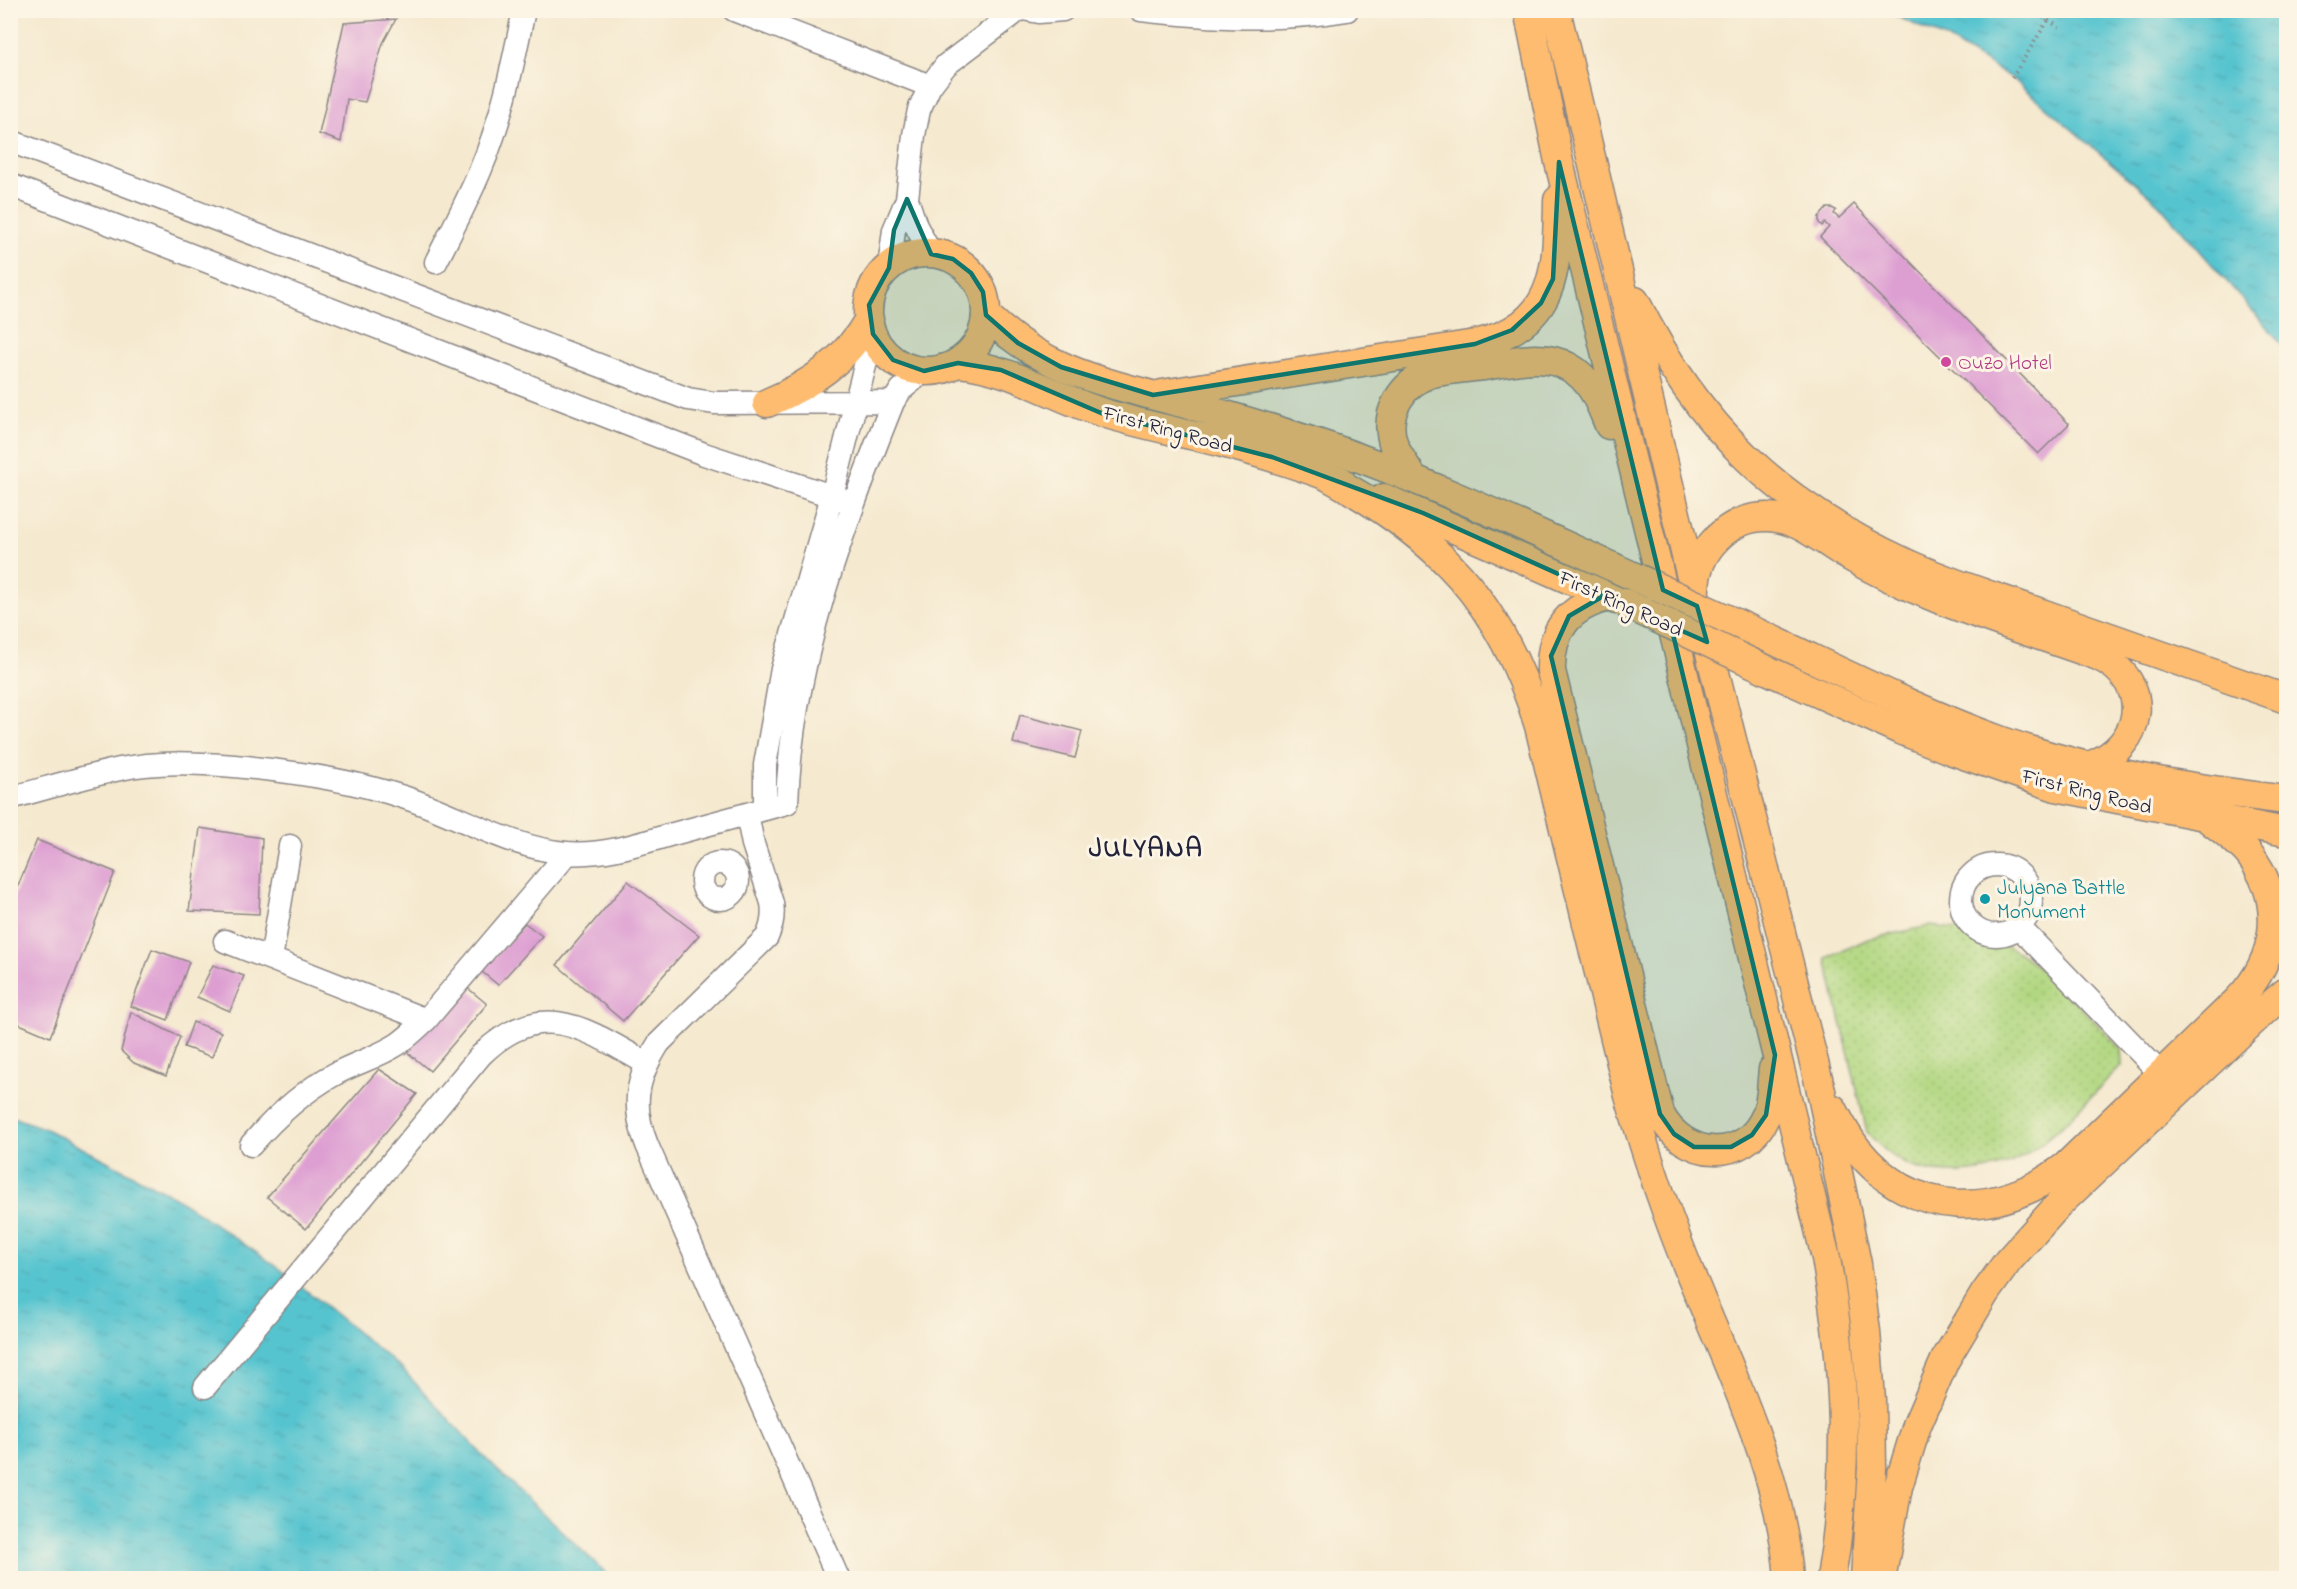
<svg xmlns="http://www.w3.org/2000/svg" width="2297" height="1589" viewBox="0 0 2297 1589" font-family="'Indie Flower',sans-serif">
	<defs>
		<pattern id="grass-dots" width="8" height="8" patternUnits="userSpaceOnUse" patternTransform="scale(1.5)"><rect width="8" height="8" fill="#b1d780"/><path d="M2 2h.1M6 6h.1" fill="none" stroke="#98b870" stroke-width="1.8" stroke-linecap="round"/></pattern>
		<pattern id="water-ripples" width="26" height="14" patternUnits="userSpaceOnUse" patternTransform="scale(1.5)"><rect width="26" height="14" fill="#57c4cf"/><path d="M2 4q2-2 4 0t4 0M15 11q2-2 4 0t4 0" fill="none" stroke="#4ba8b3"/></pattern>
	</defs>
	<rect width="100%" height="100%" fill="#fcf5e5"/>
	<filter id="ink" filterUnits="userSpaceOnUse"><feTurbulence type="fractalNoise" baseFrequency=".0167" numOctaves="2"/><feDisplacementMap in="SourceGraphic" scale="12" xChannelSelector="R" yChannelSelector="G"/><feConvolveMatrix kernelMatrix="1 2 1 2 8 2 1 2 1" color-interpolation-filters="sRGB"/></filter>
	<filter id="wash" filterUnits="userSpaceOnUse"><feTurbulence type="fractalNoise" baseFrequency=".008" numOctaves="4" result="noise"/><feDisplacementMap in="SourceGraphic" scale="24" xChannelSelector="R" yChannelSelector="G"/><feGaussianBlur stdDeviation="1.35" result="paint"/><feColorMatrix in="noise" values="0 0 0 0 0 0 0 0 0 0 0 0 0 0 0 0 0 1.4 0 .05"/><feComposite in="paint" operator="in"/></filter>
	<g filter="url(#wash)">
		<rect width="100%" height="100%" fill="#f5e9cf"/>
		<path fill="url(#grass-dots)" stroke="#6a7c5e" stroke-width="1.5" d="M1930,926C1945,928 1961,929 1975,933C2033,947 2080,1008 2121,1049L2122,1066C2091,1095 2050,1144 2012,1162C1993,1170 1970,1173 1949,1173C1911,1172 1893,1161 1867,1132L1826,958L1868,939Z"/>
		<path fill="url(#water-ripples)" stroke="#3c7385" stroke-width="1.5" d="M1885,11H2286V349L2159,204L2012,78L1947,39Z
			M10,1116L46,1129L175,1197L279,1268L402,1369L489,1462L611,1578H11Z"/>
		<g id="blocks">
			<path fill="#dd9ed2" d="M396,19L383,43L365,102L347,99L341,142L319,134L344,23Z
				M1854,204L2069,424L2038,454L1820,237L1829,227L1825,223L1822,226L1819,223V217L1827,208H1832L1836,210L1834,214L1839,218Z
				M1020,715L1082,731L1075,758L1013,743Z
				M200,828L262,838L259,914L189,911Z
				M37,840L115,872L50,1037L10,1020V905Z
				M628,881L699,935L623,1021L557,965Z
				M525,923L542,936L498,985L481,971Z
				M152,949L189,962L168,1020L131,1006Z
				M213,965L244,976L230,1011L197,997Z
				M464,985L487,1004L430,1071L407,1052Z
				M131,1012L180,1037L166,1076L134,1063L121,1051Z
				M193,1022L221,1032L212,1057L184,1047Z
				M379,1069L417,1094L306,1229L267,1197Z"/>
		</g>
	</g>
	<g filter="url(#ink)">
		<use href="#blocks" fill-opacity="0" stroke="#8c8685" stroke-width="1.5"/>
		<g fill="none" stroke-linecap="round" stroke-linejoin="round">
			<defs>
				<path id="minor" d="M734,10L930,86
					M1028,10L1039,12L1063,10
					M1141,10C1211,18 1277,22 1347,10
					M10,141L688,399L714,403L893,402
					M10,185L704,454L853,503
					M907,199L916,226L931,254
					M436,262C451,232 467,202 480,171C502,120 513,64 524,10
					M889,268L894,230L907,199L914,135L919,110L930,86L946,65L1019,10
					M10,798C47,788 83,777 120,769C158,761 196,763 234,766C291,771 348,779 403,797C457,814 510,848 566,853C603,856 639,844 673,834C711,824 749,813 787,803C792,662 841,532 893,402L901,390L924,371
					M765,809V765L782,669L832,496L873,334
					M747,814L753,844L772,903C774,915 772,926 767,937L659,1043C636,1079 631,1105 647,1145L838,1578
					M702 881a18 18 0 1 1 36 0a18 18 0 1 1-36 0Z
					M1961 900a35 35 0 1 1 70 0a35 35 0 1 1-70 0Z
					M2019,927L2161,1074
					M225,941L426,1020
					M271,959L290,846
					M251,1145C275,1117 302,1092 335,1074C355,1063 378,1057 398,1044C408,1037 417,1028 426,1020L568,853
					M205,1387L481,1055C541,996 586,1029 646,1063"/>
				<path id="major" d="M1528,10L1559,162L1826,1258C1845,1369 1850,1467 1831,1578
					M1556,10L1695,594L1820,1086L1857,1264L1866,1331L1871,1400L1872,1468L1865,1578
					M868 312a59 59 0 1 1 118 0a59 59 0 1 1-118 0Z
					M1635,301C1698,427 1778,504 1906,563C1951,584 2000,598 2047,615C2127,643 2207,671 2286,699
					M986,315C1043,371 1107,383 1182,403C1231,416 1281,431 1329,447C1427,481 1520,525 1613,567
					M958,363C1013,368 1052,397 1104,413C1142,425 1181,432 1219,442C1260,453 1302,466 1341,481
					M1162,394L1475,344C1558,325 1557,270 1558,200
					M767,403C810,385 846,361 869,319
					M1323,474C1437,536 1501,600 1539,726L1629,1096C1648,1161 1669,1223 1695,1285C1734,1380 1781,1475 1789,1578
					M1414,479C1406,466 1395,453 1392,439C1385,411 1403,383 1429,374C1446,369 1466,368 1484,366C1511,362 1542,352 1569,367C1592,380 1599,401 1609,425
					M1384,498L1616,600
					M1695,589C1696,551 1728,516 1768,517C1798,518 1820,539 1845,554C1923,600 2012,625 2098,656C2154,682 2145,746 2089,766
					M1608,597C1569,607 1550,630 1551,671L1660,1114C1683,1159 1745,1165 1766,1115C1772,1101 1771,1084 1773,1069
					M1760,634C1840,671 1919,711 2002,741C2094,773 2190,788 2286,800
					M1767,670L1898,729L1950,750L2056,787L2286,832
					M1833,1109C1840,1123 1847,1136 1857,1149C1913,1219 1998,1219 2066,1166L2238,1000C2278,958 2286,902 2249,854C2237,840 2221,829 2207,818
					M1882,1574L1898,1487L1917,1425L1945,1360L1985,1293L2008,1261L2061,1202L2266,1009L2286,992"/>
			</defs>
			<use href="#minor" stroke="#8c8685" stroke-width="25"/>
			<use href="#major" stroke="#8c8685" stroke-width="31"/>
			<path stroke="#8c8685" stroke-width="4" stroke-dasharray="1.5 4.5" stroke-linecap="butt" d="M2038,14L2059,27
				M2012,78L2048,20"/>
			<use href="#minor" stroke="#fff" stroke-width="22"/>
			<use href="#major" stroke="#fdbc70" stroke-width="28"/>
			<defs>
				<path id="major-bridge" d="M1613,567L1760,634
					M1624,603L1767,670"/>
			</defs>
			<use href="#major-bridge" stroke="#8c8685" stroke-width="31" stroke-linecap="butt"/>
			<use href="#major-bridge" stroke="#fdbc70" stroke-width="28"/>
		</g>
	</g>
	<path fill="#0f766e" fill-opacity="0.2" stroke="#0f766e" stroke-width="4.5" stroke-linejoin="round" d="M1559,162L1663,590L1697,606L1707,642L1671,626L1775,1055L1766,1115L1752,1135L1731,1147H1694L1674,1134L1660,1114L1551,656L1569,616L1605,595L1423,513L1272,457L1101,413L1001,370L958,363L924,371L893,360L873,334L869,305L889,268L894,230L907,199L931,254L953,259L971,273L983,292L986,315L1018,343L1061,367L1153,395L1475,344L1512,330L1541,303L1553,279Z"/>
	<circle fill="#d1479c" stroke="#fcf5e5" stroke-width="2" cx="1946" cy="362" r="6"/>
	<circle fill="#0f9aa8" stroke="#fcf5e5" stroke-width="2" cx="1985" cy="899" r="6"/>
	<g text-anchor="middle" stroke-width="6" stroke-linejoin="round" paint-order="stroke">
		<g font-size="21" fill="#b23c85" stroke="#fcf5e5" text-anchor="start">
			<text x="1958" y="369">Ouzo Hotel</text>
		</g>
		<g font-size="21" fill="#22223b" stroke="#fcf5e5">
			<text transform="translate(1168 429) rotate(15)" y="7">First Ring Road</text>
			<text transform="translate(1621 603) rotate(24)" y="7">First Ring Road</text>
			<text transform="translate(2087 791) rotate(14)" y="7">First Ring Road</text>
		</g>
		<g font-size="21" fill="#0d838f" stroke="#fcf5e5" text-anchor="start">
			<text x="1997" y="894">Julyana Battle<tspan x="1997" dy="24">Monument</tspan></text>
		</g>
		<g font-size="27" font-weight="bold" letter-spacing="1.5" fill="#22223b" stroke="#fcf5e5">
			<text x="1146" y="856">JULYANA</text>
		</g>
	</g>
	<rect width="2297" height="1589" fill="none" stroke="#fcf5e5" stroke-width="36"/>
</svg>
